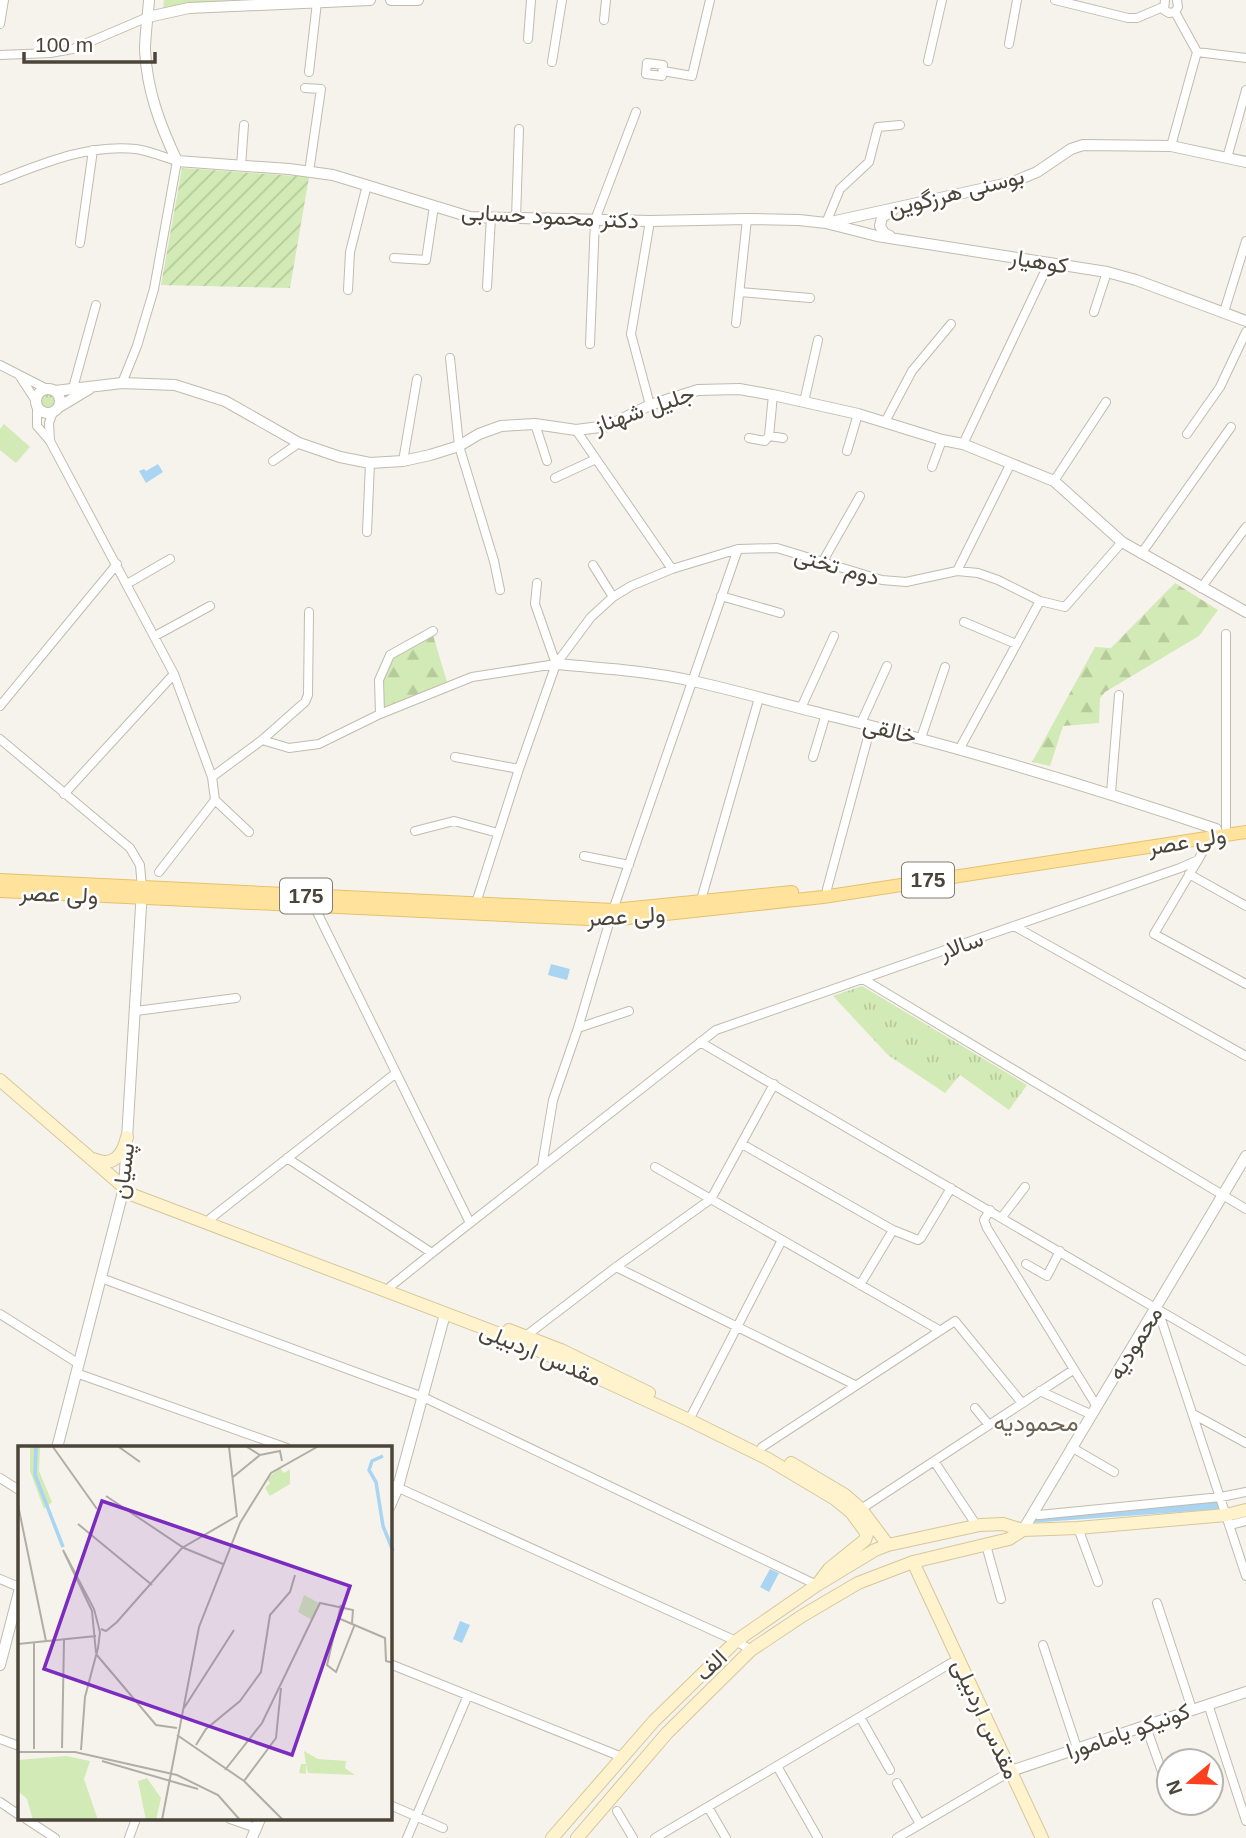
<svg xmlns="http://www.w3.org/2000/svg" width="1246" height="1838" viewBox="0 0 1246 1838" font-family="Arial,Vazirmatn,sans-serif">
	<defs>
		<pattern id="grass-tufts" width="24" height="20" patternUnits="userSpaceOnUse" patternTransform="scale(1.75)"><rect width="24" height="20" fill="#d2eab5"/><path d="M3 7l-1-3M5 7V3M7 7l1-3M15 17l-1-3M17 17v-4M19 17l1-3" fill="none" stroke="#b6ca9c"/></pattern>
		<pattern id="forest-firs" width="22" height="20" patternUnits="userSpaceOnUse" patternTransform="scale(1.75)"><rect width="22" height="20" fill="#d2eab5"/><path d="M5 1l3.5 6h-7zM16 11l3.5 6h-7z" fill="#b6ca9c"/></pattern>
		<pattern id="garden-furrows" width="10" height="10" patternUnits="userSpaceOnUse" patternTransform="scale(1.75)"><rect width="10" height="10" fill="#d2eab5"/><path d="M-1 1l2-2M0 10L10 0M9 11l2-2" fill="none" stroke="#b6ca9c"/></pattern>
	</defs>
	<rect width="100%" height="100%" fill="#f6f3ec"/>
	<path fill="url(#grass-tufts)" d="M164,0H231L163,9Z
		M38 401a10 10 0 1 1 20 0a10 10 0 1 1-20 0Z
		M862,986L1027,1085L1009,1110L960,1075L945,1093L888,1055L833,996Z"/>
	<path fill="url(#forest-firs)" d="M1175,583L1218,610L1199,636L1105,692L1100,698L1099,723L1063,726L1050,766L1032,762L1095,647L1111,648Z
		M433,635L447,682L384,708C381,657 390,658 433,635Z"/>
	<path fill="url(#garden-furrows)" d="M182,168L309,177L290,288L161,285Z"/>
	<path fill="#d2eab5" d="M4,424L30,447L16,463L0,450V429Z"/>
	<path fill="#a9d4f2" d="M158,464L163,472L146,483L139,471L144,469L146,471Z
		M551,964L570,969L567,980L548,975Z
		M1219,1500L1222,1509L1029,1523L1031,1518Z
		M770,1569L779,1573L769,1592L760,1587Z
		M460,1621L470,1625L462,1643L453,1639Z"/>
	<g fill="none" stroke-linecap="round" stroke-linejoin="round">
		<defs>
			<path id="minor" d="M1055,0L1128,18H1137L1163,7
				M1165,0L1164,10L1169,13L1175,12
				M1175,12L1197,52
				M1175,12L1178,7L1177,0
				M604,20L606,0
				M0,24L4,0
				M528,39L531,0
				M1009,44L1017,0
				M1197,52L1246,58
				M0,55L50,53L73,49L148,17
				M928,61L942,0
				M552,62L562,0
				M647,63L663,65L662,76L646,74Z
				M663,71L692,76L710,0
				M309,72L317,2
				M305,88L321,89L309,172
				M1171,146L1197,52
				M1227,158L1246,90
				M241,166L244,125
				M0,180C44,163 88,144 136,149C149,151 164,157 177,161L154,289L137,346L122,383
				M516,218L519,129
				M826,223L840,189L869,162L878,127L900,125
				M80,243L93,150
				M394,258L426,260L434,206
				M487,287L491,217
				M348,290L350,252L367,185
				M740,292L810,298
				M1094,312L1107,272
				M1224,312L1246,241
				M736,323L747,219
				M590,344L595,220L636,112
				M450,358L459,446L494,561L500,590
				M0,365L47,389
				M19,375L36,401
				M73,388L96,305
				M804,402L818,340
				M37,405V426L50,441L174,674L212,777L215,800L159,872
				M650,405L631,334L650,221
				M885,422L912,371L951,324
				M535,424L547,461
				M576,430L672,569
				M1187,434L1220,387L1246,332
				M769,436L773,395
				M749,438L765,441L769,436L783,438
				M50,441L49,423L53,412
				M963,444L1049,263
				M847,451L858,414
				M273,461L299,443
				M403,461L417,379
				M932,467L942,440
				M555,478L596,459
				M1054,481L1106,402
				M367,532L370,463
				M1141,554L1231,427
				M823,561L860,496
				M593,565L613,597
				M957,571L1011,463
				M537,583L535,604L556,664
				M127,584L170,559
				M1201,588L1246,527
				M721,596L780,613
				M964,622L1016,644
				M155,636L210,606
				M0,706L117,564
				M801,708L834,636
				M380,714L379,680L390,655L433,631
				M861,723L887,666
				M921,738L945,667
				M0,739L130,848L140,865L142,888
				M262,740L289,748L319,744L380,714L472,677L556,664
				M960,748L1040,601
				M455,757L519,769
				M813,757L826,714
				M212,777L262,740L305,702L308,695L309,612
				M1111,793L1119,695
				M64,794L174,674
				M215,800L249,832
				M1226,828V634
				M415,831L454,821L498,833
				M584,856L629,865
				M1198,860L1154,934L1246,984
				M1189,874L1246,906
				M827,889L871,726
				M701,900L759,698
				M476,903L519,769L556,664L591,617L613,597L631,586L672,569L738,549L777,548L882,580L906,582L957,571L978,573L998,580L1040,601L1065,607L1122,542
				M314,906L470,1223
				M613,910L738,549
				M1014,926L1246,1056
				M863,979L1246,1209
				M136,1011L236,998
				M578,1028L629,1011
				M700,1042L1246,1361
				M742,1144L893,1230L918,1240L921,1238L951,1188
				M287,1158L432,1253
				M542,1166L553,1100L578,1028L610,920
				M655,1167L939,1330
				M990,1210L984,1220L987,1228L1096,1405
				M1002,1217L1025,1187
				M211,1218L396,1073
				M1026,1264L1047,1276L1060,1251
				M616,1267L855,1385
				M101,1278L423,1397L817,1585
				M860,1285L893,1230
				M387,1292L391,1286L432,1253L716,1030L1180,868L1198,860L1211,837
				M1157,1307L1246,1576
				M0,1314L79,1364
				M523,1338L616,1267L711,1199L774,1084
				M76,1373L287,1448
				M1040,1391L1090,1414
				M975,1408L989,1425
				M1193,1414L1246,1443
				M689,1420L782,1240
				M762,1447L955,1321L1022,1403
				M1071,1447L1114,1472
				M934,1461L977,1526
				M0,1478L19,1490
				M390,1484L736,1641L751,1650
				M861,1509L1073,1370
				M1039,1515L1221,1497L1246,1492
				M1230,1525L1246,1521
				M1078,1528L1098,1582
				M986,1545L1001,1599
				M0,1579L19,1587
				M1157,1603L1192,1709
				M1043,1645L1077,1748
				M390,1664L622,1757
				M1208,1704L1246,1821
				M860,1717L890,1770
				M1145,1724L1165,1780
				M0,1739L19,1746
				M777,1766L818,1838
				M897,1783L920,1824
				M0,1802L19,1815
				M390,1805L443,1828
				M708,1807L726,1838
				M617,1811L633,1838
				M26,1819L55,1838
				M230,1819L256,1828
				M129,1838L136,1819
				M407,1838L468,1695
				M655,1838L951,1663
				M897,1838L1011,1771"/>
			<path id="tertiary" d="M149,0C148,16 145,34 145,50C147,91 160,125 177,161L289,169L333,175L470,217L650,221L747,219L799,220L826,223L877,236L1107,272L1136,280L1246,321
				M391,0H418
				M148,17L189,8L370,0
				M831,222L1013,182L1037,172L1071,149L1083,145L1171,146L1246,162
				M890,236L884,233L880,226L882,217L892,211
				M36 401a12 12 0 1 1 24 0a12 12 0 1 1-24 0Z
				M55,391L122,383L175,385L225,401L299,443L340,457L370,463L403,461L430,455L459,446L479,434L501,426L535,424L576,430L608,426L650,405L698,390L739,389L773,395L858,414L942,440L963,444L1054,481L1122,542L1246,612
				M59,407L89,389
				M556,664C602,668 648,671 693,681C737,691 779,703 823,714C956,746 1086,785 1216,829
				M57,1448L124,1188L142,890
				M390,1506L398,1487L445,1314
				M1023,1530L1246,1156
				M0,1665L19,1592
				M1011,1771L1246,1692
				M252,1838L260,1819"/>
			<path id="secondary" d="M0,1080L133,1195L518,1341L689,1420L768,1459L835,1499L851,1512L867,1534L865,1540L829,1569L817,1585
				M93,1159C113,1168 123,1155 127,1137
				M509,1330L561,1350L649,1393
				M791,1463L845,1495L861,1509L888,1545
				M913,1562L1042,1838
				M552,1838L654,1721L736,1641L817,1585L875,1550L888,1545L980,1525L1003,1524L1023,1530L1078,1528L1226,1515L1246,1510
				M577,1838L667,1733L751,1650L802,1616L858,1583L913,1562L1009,1539L1023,1530"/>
			<path id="primary" d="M0,880L613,910L792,892
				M0,891L610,920L823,897L1246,832"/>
		</defs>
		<use href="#minor" stroke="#c2bbae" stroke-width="10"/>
		<use href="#tertiary" stroke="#c2bbae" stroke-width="12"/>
		<use href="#secondary" stroke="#d6c79b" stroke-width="14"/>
		<use href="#primary" stroke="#e6c16a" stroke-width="14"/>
		<use href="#minor" stroke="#fff" stroke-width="8"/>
		<use href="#tertiary" stroke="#fff" stroke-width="10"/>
		<use href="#secondary" stroke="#fff3cd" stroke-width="12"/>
		<use href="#primary" stroke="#ffe39c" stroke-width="12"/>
	</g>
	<g text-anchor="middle" stroke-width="5" stroke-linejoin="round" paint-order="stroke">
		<g fill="#fff" stroke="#817c74" stroke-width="2">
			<rect x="902" y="862.5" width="52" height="35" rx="5"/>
			<rect x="280" y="878.5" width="52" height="35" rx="5"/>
		</g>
		<g font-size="21" font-weight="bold" fill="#4b4439">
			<text x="928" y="887">175</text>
			<text x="306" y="903">175</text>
		</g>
		<g font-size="23" fill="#4b4439" stroke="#fff">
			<text transform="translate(956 192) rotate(-14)" y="8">بوسنی هرزگوین</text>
			<text transform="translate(550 216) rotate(3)" y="8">دکتر محمود حسابی</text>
			<text transform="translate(1039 261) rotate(9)" y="8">کوهیار</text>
			<text transform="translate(644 409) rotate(-19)" y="8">جلیل شهناز</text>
			<text transform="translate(837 566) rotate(16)" y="8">دوم تختی</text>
			<text transform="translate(890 730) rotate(14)" y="8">خالقی</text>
			<text transform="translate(1187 841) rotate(-9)" y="8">ولی عصر</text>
			<text transform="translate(59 894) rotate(3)" y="8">ولی عصر</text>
			<text transform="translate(626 916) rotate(-3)" y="8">ولی عصر</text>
			<text transform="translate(961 945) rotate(-20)" y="8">سالار</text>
			<text transform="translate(123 1171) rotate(-83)" y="8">پسیان</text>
			<text transform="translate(1135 1343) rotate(-58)" y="8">محمودیه</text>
			<text transform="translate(541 1354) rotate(23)" y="8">مقدس اردبیلی</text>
			<text transform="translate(711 1665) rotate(-44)" y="8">الف</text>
			<text transform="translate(986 1719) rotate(65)" y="8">مقدس اردبیلی</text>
			<text transform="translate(1128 1731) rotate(-19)" y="8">کونیکو یامامورا</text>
		</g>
		<g font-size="24" fill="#6e6250" stroke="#fff">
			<text x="1036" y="1431">محمودیه</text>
		</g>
	</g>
	<g transform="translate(18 1446)">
		<rect width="374" height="374" fill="#f6f3ec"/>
		<path d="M12,1H22L21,25L34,56L26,63L12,25ZM262,22L266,27L272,23V38L252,50L247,42L252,37L249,33ZM286,305L300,313L328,315L327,322L337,329L290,327L288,319V328L281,327L283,318H288Z" fill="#d2eab5"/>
		<path d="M48,310L72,315L66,333L80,374H15L9,353L0,345V314Z" fill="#d2eab5"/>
		<path d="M286,149L301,157L294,174L280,166Z" fill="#d2eab5"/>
		<path d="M129,332L143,352L138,374H128L120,335Z" fill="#d2eab5"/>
		<path fill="none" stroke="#a9d4f2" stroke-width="3.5" d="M18,1L17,29L45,101M365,10L354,15L351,24L358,36L365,80L375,105"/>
		<path fill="none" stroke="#b2ada4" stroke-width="2" d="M35,1L79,63M101,1L122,16M211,1L219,71M229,1L242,9L262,5L264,15M215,31L242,9M88,50L166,102L205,118M0,59L28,195M60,78L134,139M323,159L309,219L318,226L337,178M320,172L367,192L368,215L375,217M83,183L88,185L99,176L164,102L219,70M16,197V303M0,198L78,190M78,208L138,279L159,282M166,262L216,184M159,289L226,335L265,374M178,299L188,283L222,255L243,226L252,169L272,146L277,129M44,302L46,194M63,304L67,251L80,202L82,186L76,163L45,104L74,165L78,207M0,306H57L159,329L200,349L222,374M84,315L180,343M207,324L244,277L302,157L335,164L334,177M226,335L258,292L263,242M144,374L181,181L222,77L253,27L299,1"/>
		<path fill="#7b2cbf" fill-opacity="0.15" stroke="#7b2cbf" stroke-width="3.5" d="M84,55L332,140L274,309L26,223Z"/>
		<rect width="374" height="374" fill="none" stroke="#4b4439" stroke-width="3.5"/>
	</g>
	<g transform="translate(1190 1782) rotate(251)"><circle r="33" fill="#ffffff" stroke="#b7b4b0" stroke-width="2"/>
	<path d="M0-5L12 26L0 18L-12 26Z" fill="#fc3f1d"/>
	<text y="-10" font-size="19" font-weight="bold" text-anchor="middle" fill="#4b4439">N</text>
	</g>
	<path d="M24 52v10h131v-10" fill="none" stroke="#4b4439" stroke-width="3.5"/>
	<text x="35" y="52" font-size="21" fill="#4b4439" stroke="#ffffff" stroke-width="5" paint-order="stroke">100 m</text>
</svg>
